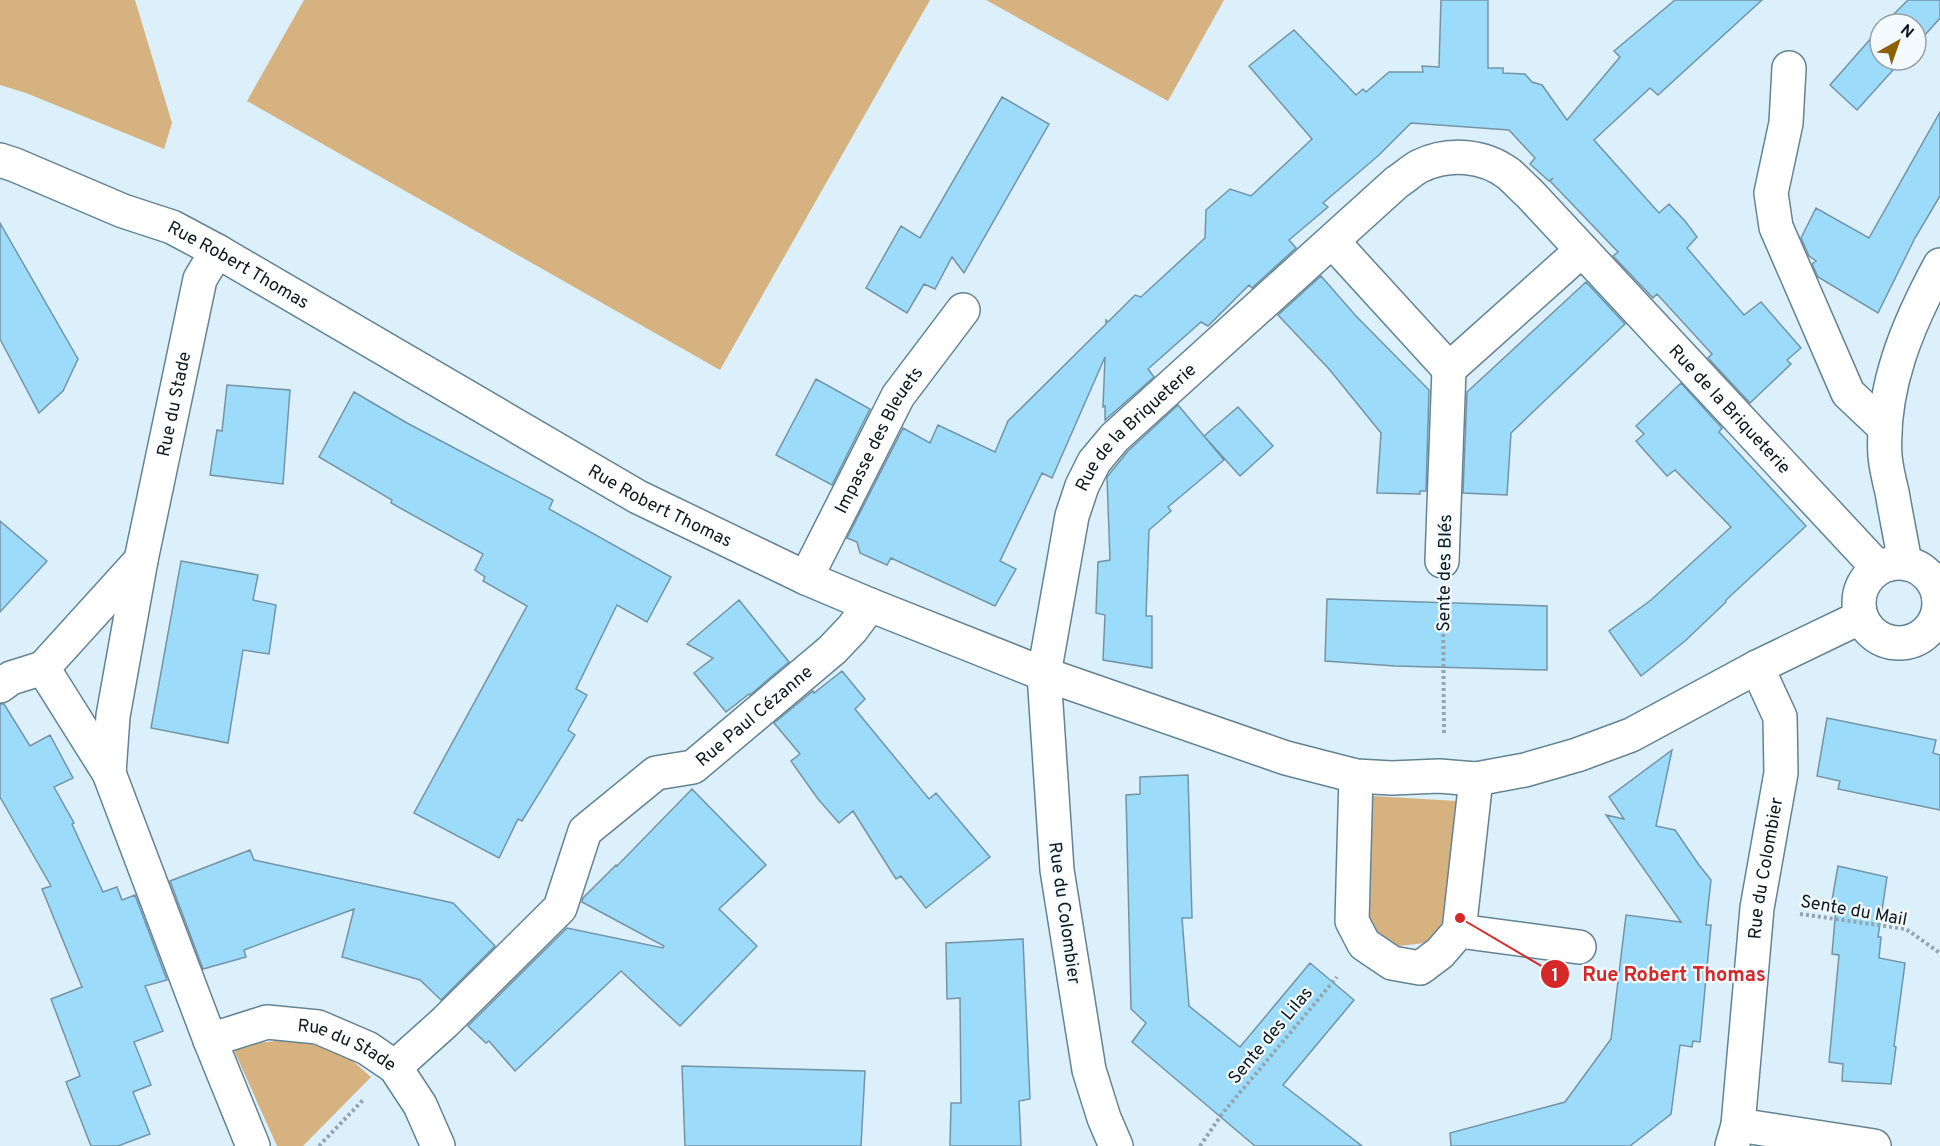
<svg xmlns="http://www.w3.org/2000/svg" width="1940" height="1146" viewBox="0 0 1940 1146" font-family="Overpass,sans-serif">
	<rect width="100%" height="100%" fill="#dbf0fb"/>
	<path fill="#d6b280" d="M0,0H135L172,123L164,149L26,93L0,85Z
		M304,0H930L720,370L247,101Z
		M986,0H1224L1168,101Z
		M1373,796L1457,801L1451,901L1434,942L1390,947L1367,928Z
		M293,1039L344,1053L371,1077L303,1146H277L232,1046Z"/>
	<path fill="#9cdbfa" stroke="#7494a5" stroke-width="1.5" d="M1441,0H1488V68H1503V73L1525,74L1532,82L1542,85L1567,120L1620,57L1614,51L1675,0H1762L1658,95L1650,88L1594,140L1659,213L1669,204L1685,221L1697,237L1687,248L1744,315L1761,302L1801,348L1787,360L1791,364L1750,403L1708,358L1712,354L1657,294L1653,298L1613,256L1618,252L1550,181L1553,178L1549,181L1530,164L1535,158L1509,130L1411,123L1379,155L1323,203L1328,207L1289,240L1296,248L1252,288L1249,285L1208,326L1201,322L1148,369L1154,377L1105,420V406L1103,407L1105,357L1052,478L1042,473L1000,561L1016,569L995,606L891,558L887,565L860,553L857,542L847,538L903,428L930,443L938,425L995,452L1008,421L1106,324V320L1108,322L1135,295L1141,297L1205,238L1206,210L1230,189L1251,196L1312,139L1249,66L1294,30L1356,95L1363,89L1366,92L1389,72H1423L1422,66L1439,67Z
		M1908,0H1940V18L1916,45V24H1884Z
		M1880,28V60H1902L1857,110L1830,85Z
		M1002,97L1049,124L964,273L952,257L935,289L924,284L907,313L866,288L901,226L920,238Z
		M1940,112V196L1915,238L1878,313L1818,277L1812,264L1816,261L1809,256L1801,238L1816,208L1869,238Z
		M0,223L78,359L63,391L39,413L0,339Z
		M1321,276L1356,316L1429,390L1426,491H1420V494L1377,493L1381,433L1329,369L1278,315Z
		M1586,282L1625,324L1511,433L1507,495L1463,493L1467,392Z
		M816,379L870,409L832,485L776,455Z
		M1681,383L1722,428L1719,432L1806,526L1726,600V602L1685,641L1641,676L1609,631L1651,600L1731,527L1675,470L1667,476L1636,441L1644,434L1636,426Z
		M227,385L290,390L283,484L210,475L217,430L222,431Z
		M354,392L407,423L553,500L549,509L671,577L647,622L617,605L576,689L587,695L568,730L575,735L522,821L518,819L499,858L414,813L527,606L483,581L485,577L475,570L483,554L391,503L392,500L319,457Z
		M1178,405L1224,460L1168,507L1171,511L1149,530L1146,616H1152V668L1103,660L1105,615L1096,613L1098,562L1110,560L1107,477L1128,451Z
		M1238,407L1273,446L1240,476L1204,436Z
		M0,521L47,561L0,612Z
		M181,561L258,575L253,600L276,605L269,654L243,650L228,743L151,728Z
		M1327,599L1547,606V670L1395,666L1325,661Z
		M739,600L789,662L750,695L749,694L726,712L694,673L713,658L687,644Z
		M842,671L865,699L855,709L929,799L936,793L990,857L926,908L901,876L896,879L853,811L839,823L818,799L791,761L800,754L774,723L813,691L814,693Z
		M0,704H4L30,746L50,735L73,778L54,787L74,823L72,824L103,892L117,887L122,900L135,895L167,980L145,986L163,1031L134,1042L151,1085L133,1092L150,1134L118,1146H91L66,1082L80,1076L51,999L82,987L42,889L51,886L0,797Z
		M1827,718L1936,740L1933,753L1940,755V810L1838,789L1840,781L1817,776Z
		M1672,750L1656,826L1675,830L1699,865L1711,880L1706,925H1711L1700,1042L1693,1041L1692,1047L1680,1045L1671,1114L1630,1146H1451L1450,1133L1565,1102L1611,1039L1626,915L1681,922L1606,815L1624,819L1609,797Z
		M1188,775L1192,918H1182L1189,1006L1240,1047L1310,963L1354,1000L1283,1085L1362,1146H1255L1132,1042L1146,1023L1131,1009L1126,795L1140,794V777Z
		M692,789L766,865L719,909L757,946L680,1026L621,971L515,1071L489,1041L486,1043L468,1026L567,928L663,948L664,946L582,902L583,898L616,865L617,866Z
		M250,850L254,860L453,903L495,946L441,1000L420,980L342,957L354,909L244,950L246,957L203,969L170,881Z
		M1838,866L1887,877L1878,937H1881L1879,958L1905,963L1894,1046L1896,1047L1891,1084L1842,1081L1843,1064L1829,1062L1839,955L1832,954L1836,907L1831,906Z
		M1023,939L1030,1099L1019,1101L1021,1146H950L951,1103H961L960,998L947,999L946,943Z
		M682,1066L865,1071L861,1146H685Z"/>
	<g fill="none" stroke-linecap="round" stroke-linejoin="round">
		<defs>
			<g id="minor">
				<path d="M1789,68L1786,123L1771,193L1776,227L1848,393L1885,428"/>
				<path id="s1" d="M0,160L15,165L123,211L172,227L217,251L638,497L806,578L870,605L1044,674L1286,758L1356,776L1392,778L1439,776L1476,779L1525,770L1577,755L1631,735L1757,667L1861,617"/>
				<path d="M1333,242L1449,369L1582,250"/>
				<path d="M141,560L43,668L109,773L210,1040L253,1146"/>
				<path d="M1442,561L1449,369"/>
				<path d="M1905,563C1901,539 1896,516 1892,492C1889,480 1886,468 1885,456C1881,387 1908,324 1940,265"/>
				<circle cx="1899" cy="603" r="40"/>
				<path id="s2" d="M806,578L898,396L963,310"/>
				<path d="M0,686L11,678L43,668"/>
				<path id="s3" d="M109,773L113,716L141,560L200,279L217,251"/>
				<path d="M1356,776L1352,921L1364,944L1392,963L1420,968L1440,953L1459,931L1476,779"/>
				<path d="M1459,931L1579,947"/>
				<path id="s4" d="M210,1040L267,1022L318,1027L367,1048L395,1067L420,1105L438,1146"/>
				<path id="s5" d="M395,1067L445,1022L560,908L585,831L656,773L693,767L832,650L852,629L870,605"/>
				<path d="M1738,1125L1874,1146"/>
				<path id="s6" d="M1116,1146L1104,1118L1089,1070L1057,870L1044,674L1072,516L1082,486L1094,462L1114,438L1397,182C1405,177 1412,170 1420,166C1449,152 1484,155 1509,174C1516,180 1522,187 1529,193L1878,568"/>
				<path id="s7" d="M1732,1146L1738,1125L1757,908L1781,773L1780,717L1757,667"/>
			</g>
		</defs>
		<use href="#minor" stroke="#638393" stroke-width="36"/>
		<path stroke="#93a5ae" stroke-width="4" stroke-dasharray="3 3" stroke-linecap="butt" d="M1443,604L1444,734
			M1800,914L1906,929L1940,953
			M319,1146L364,1099
			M1200,1146L1222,1114L1337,977"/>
		<use href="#minor" stroke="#fff" stroke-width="33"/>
	</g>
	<g text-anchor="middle" stroke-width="4.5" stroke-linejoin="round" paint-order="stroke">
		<g font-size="18" fill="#0d1a20" stroke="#f4fbfe">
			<text dy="6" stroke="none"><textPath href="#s1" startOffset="261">Rue Robert Thomas</textPath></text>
			<text dy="6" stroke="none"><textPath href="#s3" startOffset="375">Rue du Stade</textPath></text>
			<text dy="6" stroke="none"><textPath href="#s6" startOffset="1556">Rue de la Briqueterie</textPath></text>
			<text dy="6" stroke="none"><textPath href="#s6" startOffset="752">Rue de la Briqueterie</textPath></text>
			<text dy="6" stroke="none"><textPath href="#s2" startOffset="156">Impasse des Bleuets</textPath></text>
			<text dy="6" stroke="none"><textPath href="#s1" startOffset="747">Rue Robert Thomas</textPath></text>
			<text transform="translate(1444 573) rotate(-89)" y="6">Sente des Blés</text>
			<text dy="6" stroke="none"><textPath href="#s5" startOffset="519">Rue Paul Cézanne</textPath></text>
			<text dy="6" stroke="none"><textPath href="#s7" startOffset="280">Rue du Colombier</textPath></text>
			<text transform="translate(1854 910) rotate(10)" y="6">Sente du Mail</text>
			<text transform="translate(1065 913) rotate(82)" y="6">Rue du Colombier</text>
			<text transform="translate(1270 1035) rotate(-50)" y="6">Sente des Lilas</text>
			<text dy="6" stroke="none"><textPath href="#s4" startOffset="144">Rue du Stade</textPath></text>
		</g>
	</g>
	<path fill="none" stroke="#d62828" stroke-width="2" d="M1460 918L1555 974"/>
	<g fill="#d62828" stroke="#f4fbfe" stroke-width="2">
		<circle cx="1460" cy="918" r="6"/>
		<circle cx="1555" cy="974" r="15"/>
	</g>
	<g font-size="18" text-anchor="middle" font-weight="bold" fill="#fff">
		<text x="1555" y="981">1</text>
	</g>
	<g font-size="20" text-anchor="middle" font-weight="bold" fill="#d62828" stroke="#f4fbfe" stroke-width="4.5" stroke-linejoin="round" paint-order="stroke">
		<text x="1674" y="981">Rue Robert Thomas</text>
	</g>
	<g transform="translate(1898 42) rotate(40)"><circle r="28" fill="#f4fbfe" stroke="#98a1a5" stroke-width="1.5"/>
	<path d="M0-4.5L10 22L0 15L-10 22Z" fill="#8e6108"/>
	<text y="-9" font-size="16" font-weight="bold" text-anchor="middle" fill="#0d1a20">N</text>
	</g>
</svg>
